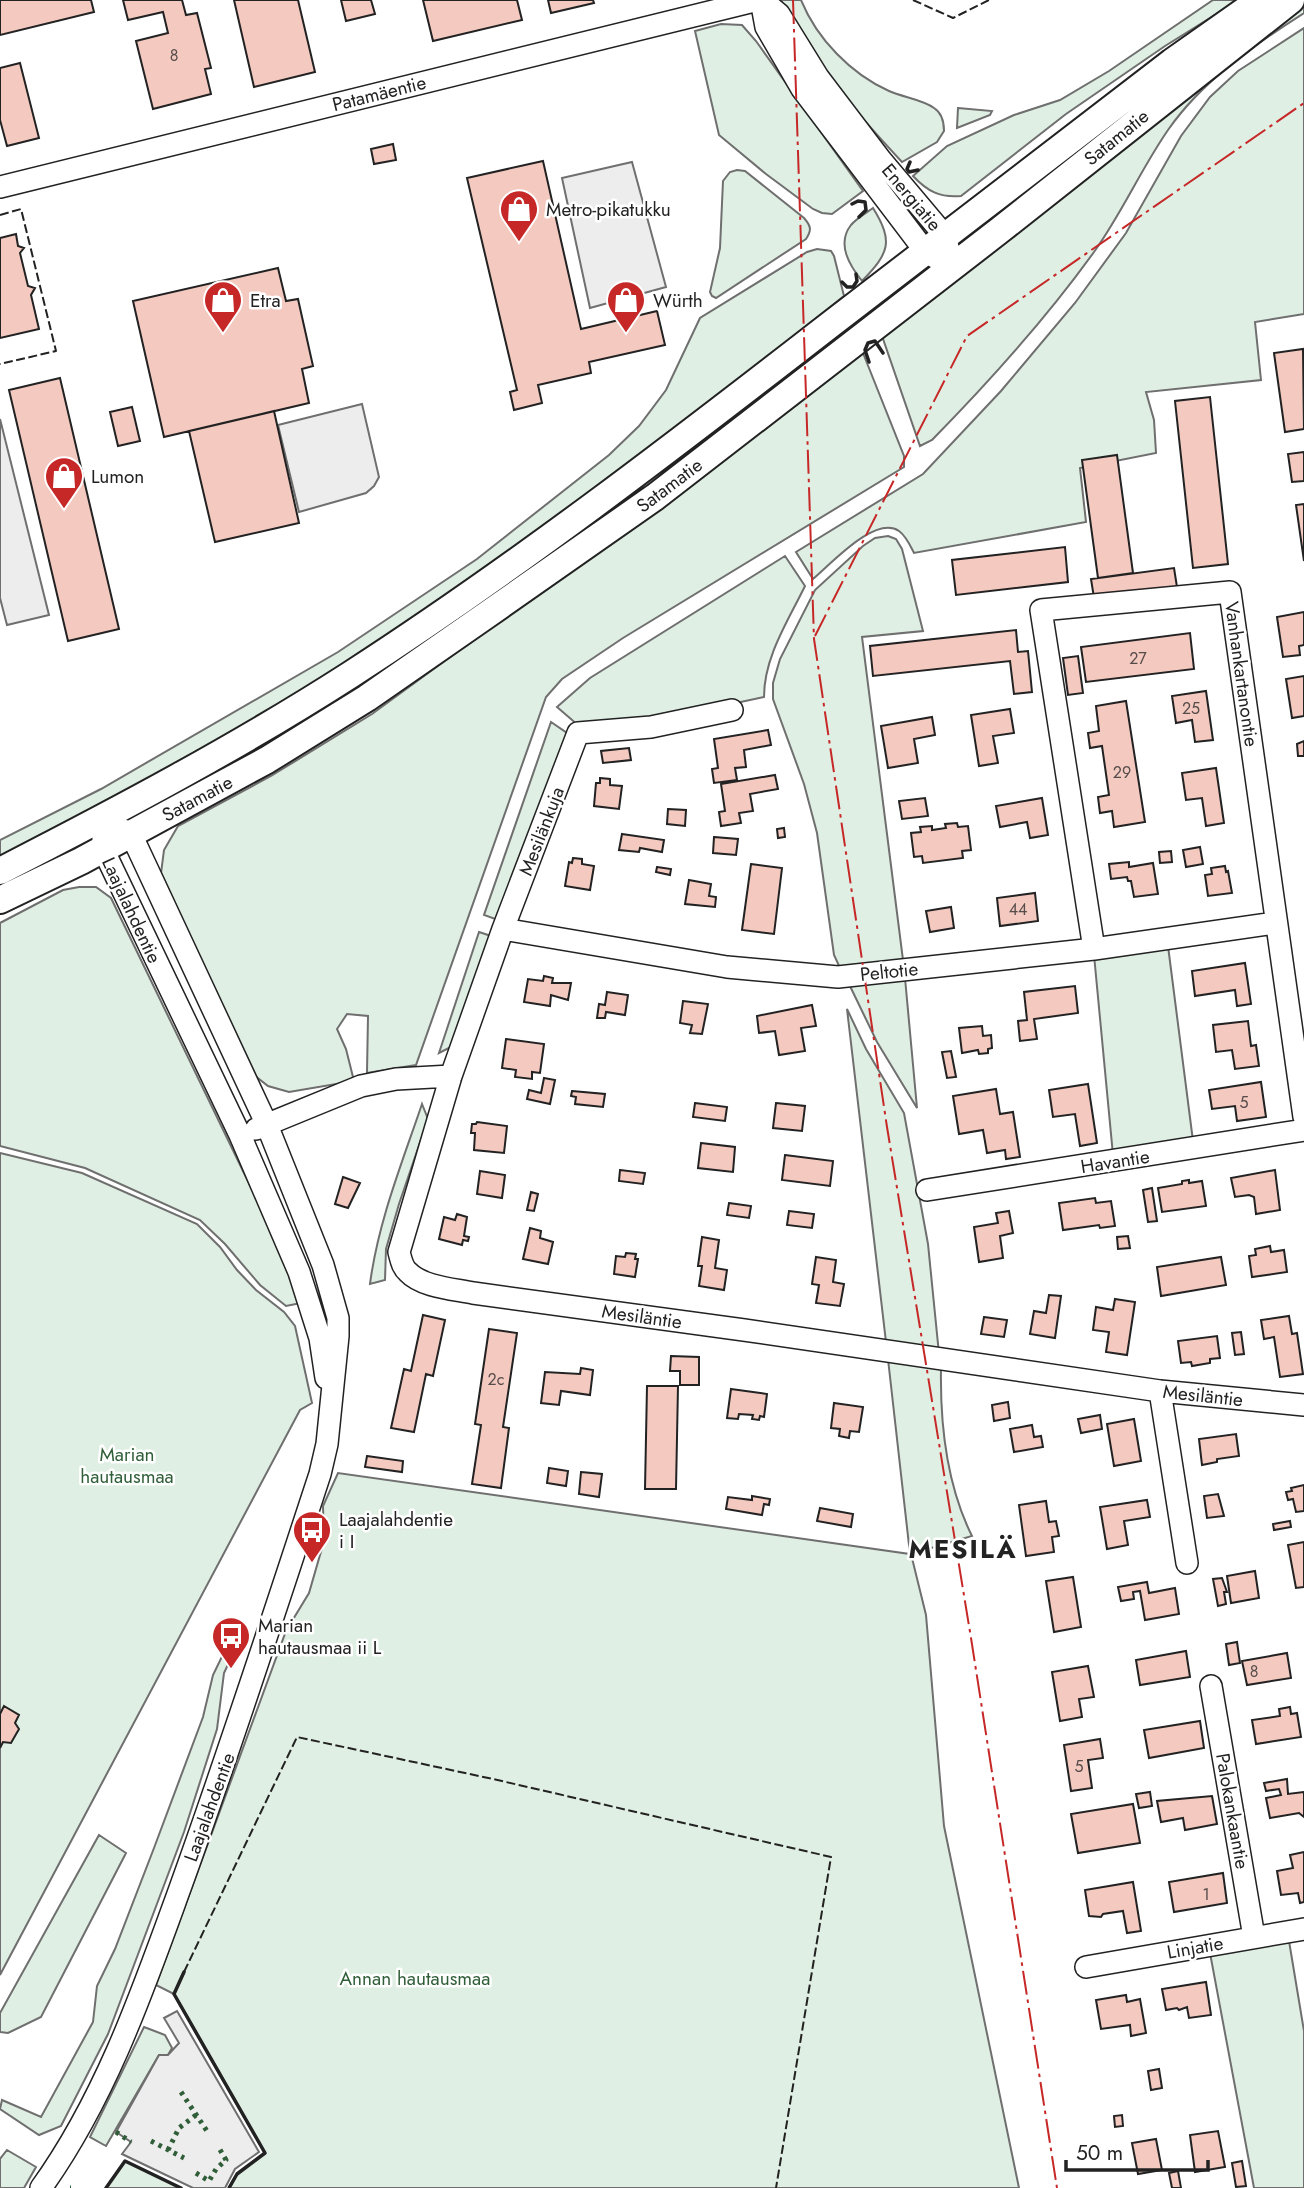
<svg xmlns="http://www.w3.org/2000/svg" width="1304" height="2188" viewBox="0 0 1304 2188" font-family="Jost,sans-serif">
	<rect width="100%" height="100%" fill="#fff"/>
	<path fill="#e0efe3" stroke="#6f6f6f" stroke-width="2" d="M781,0H801C817,39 851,74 889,91C902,97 924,100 934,108C942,113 944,121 944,131L937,142L902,162C860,117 806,56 781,0Z
		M1213,0H1239L1165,46L1066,114L961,196C940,198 927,191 913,176L947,146L1014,115L1060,100L1109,71Z
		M1304,0V13C1254,45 1202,81 1168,130C1141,169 1122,213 1094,252C1045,320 990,381 932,440L920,446L881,333Z
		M721,24L742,25L756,41L863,191L832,214L822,213L813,209L766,174L719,135L695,31Z
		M1304,28V314L1255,322L1261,380L1146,392L1154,420L1156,453L1080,468L1086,522L914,553C910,545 906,536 899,531C875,515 831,564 813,579L796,552L923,474L1001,391L1075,303L1126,233L1181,136L1210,97L1238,71Z
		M958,108L992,111L990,115L957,128Z
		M737,170L745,171L804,218C811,226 812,230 806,239L716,298L712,296L710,292L720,248L723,181L730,172Z
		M873,208C894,242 889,253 862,281C850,266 836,244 851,225C856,219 866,213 873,208Z
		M817,249L831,251L834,256L844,296L635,463L485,572L242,730L0,858V840L101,789L338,652L477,559L609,455L639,426L666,390L700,318L807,252Z
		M861,348L904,456V467L623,638L562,679L546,697L416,1065L367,1073L368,1016L347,1014L337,1029L346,1049L354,1081L289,1092L268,1086L254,1075L161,873L164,850L178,826L271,776L372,714L658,505Z
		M888,536L896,539L902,549L923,631L862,637L903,960L840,968L834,955L817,833L804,784L773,699V683L780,659L815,590L863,546L875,538Z
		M785,556L805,586C788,621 764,657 764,697L685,714L579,726L557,707L590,678Z
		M551,722L567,733L498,920L484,915Z
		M79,887H96L111,898L257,1200L301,1303L286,1306L260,1285L225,1244L200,1220L85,1168L0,1146V923L63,890Z
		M479,932L491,936L453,1046L439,1053Z
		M1168,946L1193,1141L1113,1155L1094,955Z
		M905,978L917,1108L877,1042L849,984Z
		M847,1009L866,1049L904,1113L928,1244L939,1354L886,1342Z
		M422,1104L428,1119L399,1204L386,1249L385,1280L370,1284C378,1222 402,1163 422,1104Z
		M0,1153L82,1173L197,1224L220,1247L237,1270L256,1290L284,1312L295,1326L312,1403L300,1410L0,1975Z
		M888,1359L941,1368C940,1425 946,1484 972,1536L911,1554L926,1615L944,1826L1019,2188H229L237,2174L265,2153L174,1994L156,1985L286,1631L309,1593L324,1541L323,1506L338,1473L910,1554Z
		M230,1640L238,1643L224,1673L217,1729L184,1832L108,2034L61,2126L39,2135L0,2109L2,2100L41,2117L93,2022L97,1986L115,1949L154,1848L203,1717L213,1675Z
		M99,1835L126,1853L41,2017L8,2033L0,2032V2013Z
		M1289,1941L1304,2031V2188H1254L1210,1953Z
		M144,2027L165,2035L172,2048L168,2055H159L106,2146L90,2137Z
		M7,2150L36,2167L24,2188H0V2159Z
		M125,2161L181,2188H106Z"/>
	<path fill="#ededed" stroke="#6f6f6f" stroke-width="2" d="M632,162L666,287L590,308L562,178Z
		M362,404L379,477L374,486L366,493L299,512L278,425Z
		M0,419L49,615L7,625L0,598Z
		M177,2011L259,2152L235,2169L225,2188H193L122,2154L131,2142L116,2132L159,2055H168L179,2043L164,2018Z"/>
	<path fill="#f3c9c0" stroke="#222" stroke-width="2" d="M0,0H91L94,12L0,35Z
		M123,0H182L186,15L197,13L211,68L205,69L211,94L153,109L136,41L168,33L163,12L128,20Z
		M234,0H298L315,72L254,87Z
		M341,0H371L375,14L346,21Z
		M423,0H517L522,20L433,41Z
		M548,0H593L594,3L551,13Z
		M20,63L39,138L7,146L0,120V68Z
		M393,144L396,160L374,164L371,149Z
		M543,161L581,329L657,311L665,345L589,362L591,373L538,385L542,403L514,410L510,392L517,390L467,178Z
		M16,234L18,246L24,248L20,253L28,286L35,288L31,295L39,329L0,338V238Z
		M278,268L286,301L298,299L313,366L302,369L309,403L164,437L133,301Z
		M1303,349L1304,429L1285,432L1274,353Z
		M60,378L119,629L68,641L9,390Z
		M1210,397L1228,564L1193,568L1175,401Z
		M132,407L140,441L118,446L110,412Z
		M274,411L299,523L215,542L189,431Z
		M1304,452V481L1292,482L1288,454Z
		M1117,455L1133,573L1098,578L1082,460Z
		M1304,504V561L1296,505Z
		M1065,547L1068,582L956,595L952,560Z
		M1174,568L1177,587L1094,598L1091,579Z
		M1304,612V645L1299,646L1300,655L1283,657L1277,617Z
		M1016,630L1018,652L1028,651L1032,692L1014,694L1010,661L873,676L870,646Z
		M1190,633L1194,669L1086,682L1081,647Z
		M1078,656L1083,693L1068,695L1063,658Z
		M1304,676V716L1292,718L1286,679Z
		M1206,691L1213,740L1195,742L1192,720L1176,723L1172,696Z
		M1126,701L1145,822L1114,827L1112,811L1100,813L1098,797L1109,795L1102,746L1090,748L1088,733L1099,731L1096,706Z
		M1010,709L1014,733L993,736L998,763L979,766L971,715Z
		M932,717L935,735L914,739L918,763L888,768L881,726Z
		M768,730L771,745L744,750L746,767L735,768L737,780L714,783L712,769L718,768L714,739Z
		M1304,741V756H1298L1297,744Z
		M629,748L631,760L603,763L601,751Z
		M1216,768L1224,823L1206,826L1202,798L1186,800L1182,773Z
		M775,775L778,789L750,794L753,811L739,813L741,823L721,826L719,812L725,811L721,784Z
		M600,778L610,779V785L622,786L619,809L594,806L596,783H600Z
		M925,798L928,816L902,819L899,801Z
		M1042,798L1048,835L1030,838L1027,822L1000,827L996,806Z
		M668,809L686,810L685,826L667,824Z
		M957,823L958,827L968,826L971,850L962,851L963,858L923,863L922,856L914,857L911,833L921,832L920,827L932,826V830L946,828L945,824Z
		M784,828L785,837L778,838L777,829Z
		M622,834L664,840L662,852L640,848L639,852L619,850Z
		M714,837L738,839L736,855L713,853Z
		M1200,847L1203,864L1186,867L1183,850Z
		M1171,851L1172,862L1160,863L1159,852Z
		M573,858L582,859V864L594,866L590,890L565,886L569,862L572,863Z
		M1129,862V867L1153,863L1158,894L1134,897L1131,881H1128L1127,877L1111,879L1109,864Z
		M751,864L782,868L774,934L742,930Z
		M1225,866L1226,872L1228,871L1232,893L1208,896L1205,875L1212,874L1211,868Z
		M657,867L671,869L670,875L656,872Z
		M689,880L711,884L709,896L716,897L715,907L685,904Z
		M1035,893L1038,921L1000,926L997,898Z
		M951,907L954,928L930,932L926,911Z
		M1245,963L1251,1004L1237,1006L1235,990L1195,996L1192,971Z
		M544,976L553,978L552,983H571L568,1000L551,995L550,1006L524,1002L528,979L543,981Z
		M1075,986L1078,1013L1034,1019L1037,1039L1020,1041L1018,1021L1027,1020L1024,992Z
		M607,992L628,995L625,1015L606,1012L605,1018H597L599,1004L605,1005Z
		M683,1001L708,1004L702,1034L690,1033L692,1025L680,1023Z
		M812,1005L816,1026L801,1028L805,1051L779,1055L775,1031L759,1033L757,1016Z
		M1248,1021L1251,1046L1256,1045L1259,1066L1235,1069L1232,1050L1216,1052L1213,1025Z
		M982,1026L983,1036L991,1035L992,1048L988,1049V1053L979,1054L978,1050L962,1053L959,1028Z
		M506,1039L544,1044L540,1073L532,1072V1079L515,1077L516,1070L502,1068Z
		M951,1051L956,1077L947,1078L942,1052Z
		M544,1078L555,1080L550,1104L527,1099L529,1090L541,1093Z
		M1261,1082L1266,1117L1237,1121L1235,1106L1212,1109L1209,1090Z
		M1088,1084L1097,1143L1080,1146L1075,1114L1053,1117L1049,1090Z
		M996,1089L1000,1114L1013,1112L1020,1157L1006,1159L1005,1150L987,1153L983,1130L959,1134L953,1096Z
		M572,1091L605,1094L603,1107L575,1104L576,1097L571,1096Z
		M695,1103L727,1107L725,1121L693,1117Z
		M776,1103L805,1106L802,1131L773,1128Z
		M477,1122L507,1126L504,1153L474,1150L475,1133H471L472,1124H476Z
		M701,1143L735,1147L733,1172L698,1168Z
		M785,1155L833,1161L830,1186L782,1180Z
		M620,1170L645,1173L643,1184L619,1181Z
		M1275,1170L1280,1210L1256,1214L1254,1197L1249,1195L1235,1197L1231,1178Z
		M480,1171L505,1175L502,1198L477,1194Z
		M343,1177L360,1183L348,1208L335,1204Z
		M1189,1180V1183L1202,1181L1206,1206L1162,1212L1158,1188L1182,1184V1181Z
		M1152,1188L1157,1221L1148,1222L1143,1190Z
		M531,1192L538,1194L534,1211L527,1210Z
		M1095,1198L1096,1203L1111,1201L1115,1226L1100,1228L1099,1225L1063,1230L1059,1203Z
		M729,1203L751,1206L749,1218L727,1215Z
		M789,1211L814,1214L812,1228L787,1225Z
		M1009,1211L1013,1233L1000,1236L1003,1258L979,1262L974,1227L998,1223L996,1213Z
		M457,1214L467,1217L464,1236L469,1237L468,1241L463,1240L462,1245L439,1239L444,1217L455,1220Z
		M530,1228L541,1231L540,1238L553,1242L548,1264L523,1259Z
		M1128,1236L1130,1248L1118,1249L1117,1237Z
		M702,1237L719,1240L715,1268L727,1270L724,1290L699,1286L702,1266H698Z
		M1270,1246L1271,1252L1284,1250L1287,1272L1252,1277L1249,1256L1256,1255L1255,1249Z
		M626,1253L636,1254L635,1259H638L635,1277L614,1274L616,1256L625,1257Z
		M816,1257L836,1260L833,1282L844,1284L840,1306L816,1303L819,1285L812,1284Z
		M1221,1257L1226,1285L1161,1296L1157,1267Z
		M1049,1295L1061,1296L1055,1338L1030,1334L1034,1311L1046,1313Z
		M1115,1299L1135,1302L1127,1355L1106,1352L1109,1332L1093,1330L1096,1307L1113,1310Z
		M423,1315L445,1320L433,1376L426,1374L414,1432L391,1428L404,1369L411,1371Z
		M1289,1316L1292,1334L1297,1333L1303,1374L1280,1377L1274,1337L1264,1339L1261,1320Z
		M984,1317L1007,1320L1004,1337L981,1334Z
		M489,1329L517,1333L503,1427L509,1428L501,1488L472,1484L481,1425L475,1424Z
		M1241,1332L1244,1354L1235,1355L1232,1333Z
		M1217,1336L1220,1358L1210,1359V1363L1192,1366L1191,1362L1181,1363L1178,1341Z
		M671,1356L699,1357V1385H680V1371H670Z
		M581,1368L593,1370L590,1395L561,1391L559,1405L541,1403L545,1372L580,1374Z
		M647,1386H678L676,1489H645Z
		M731,1389L767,1394L764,1417L760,1416L759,1420L752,1419L753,1415L739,1414L738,1419L727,1418Z
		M1008,1402L1010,1418L994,1421L992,1405Z
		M834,1403L863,1407L859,1432L850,1431L849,1438L839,1436L840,1429L831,1428Z
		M1100,1415L1102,1429L1081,1433L1078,1419Z
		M1134,1419L1141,1461L1114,1466L1107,1424Z
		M1032,1425L1034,1437L1041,1436L1043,1447L1014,1452L1010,1429Z
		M1236,1434L1239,1456L1217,1459V1462L1202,1465L1199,1439Z
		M367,1456L403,1461L402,1472L365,1467Z
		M549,1468L568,1471L566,1486L547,1483Z
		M581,1472L602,1474L599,1497L579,1494Z
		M1304,1485V1511L1296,1512L1293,1499L1288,1500L1286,1492L1292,1491L1291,1488Z
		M1218,1494L1224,1516L1207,1518L1204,1496Z
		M752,1496L770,1499L769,1505L764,1504L762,1515L726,1509L728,1497L752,1500Z
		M1147,1500L1150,1517L1124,1521L1128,1545L1107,1549L1100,1507Z
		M1046,1501L1049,1522L1056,1521L1059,1536L1052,1537L1054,1552L1026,1556L1019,1505Z
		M820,1508L853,1514L851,1527L817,1521Z
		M1290,1521L1291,1527L1274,1530L1273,1524Z
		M1304,1542V1587L1296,1588L1288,1545Z
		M1255,1571L1259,1598L1231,1603L1227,1576Z
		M1073,1577L1081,1627L1054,1632L1046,1581Z
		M1222,1578L1227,1592H1224L1226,1604L1218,1606L1213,1579Z
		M1147,1582L1149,1593L1175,1588L1179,1614L1145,1620L1140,1591L1133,1592L1134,1599L1121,1601L1118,1587Z
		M1237,1642L1240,1663L1229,1665L1226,1644Z
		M1186,1651L1190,1677L1140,1685L1136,1660Z
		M1287,1653L1291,1678L1247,1685L1242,1661Z
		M1088,1666L1094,1697L1079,1699L1082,1717L1060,1721L1052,1672Z
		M4,1706L19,1715L15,1723L19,1729L11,1743L3,1742L0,1748V1714Z
		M1290,1707L1291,1714L1297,1713L1301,1737L1256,1744L1252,1720L1280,1716L1279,1709Z
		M1200,1721L1204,1748L1149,1758L1144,1730Z
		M1100,1739L1103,1758L1088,1760L1092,1788L1071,1791L1064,1745Z
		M1287,1779L1288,1794L1304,1792V1817L1299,1813L1270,1818L1266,1798L1281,1795L1279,1789L1266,1791L1264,1783Z
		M1150,1792L1152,1806L1139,1808L1136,1794Z
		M1212,1796L1217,1824L1185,1830L1183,1818L1161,1822L1157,1801Z
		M1133,1804L1140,1843L1078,1853L1071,1814Z
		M1304,1852V1902L1300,1903L1298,1893L1281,1895L1277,1871L1293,1868L1290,1855Z
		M1223,1873L1227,1903L1174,1912L1169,1882Z
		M1133,1882L1141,1931L1127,1933L1123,1911L1103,1914L1101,1917L1089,1916L1085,1890Z
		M1206,1982L1211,2015L1189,2018L1187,2007L1179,2010L1177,2008L1166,2010L1162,1989Z
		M1126,1995L1127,2002L1140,1999L1146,2033L1131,2036L1130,2025L1101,2029L1096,2000Z
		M1159,2069L1162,2088L1151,2090L1148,2071Z
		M1122,2115L1123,2126L1115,2127L1114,2116Z
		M1218,2131L1225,2167L1195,2172L1190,2135Z
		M1156,2139L1162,2170L1138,2174L1132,2143Z
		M1242,2161L1246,2186L1236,2187L1232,2163Z
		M1178,2171L1181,2188H1172L1169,2173Z"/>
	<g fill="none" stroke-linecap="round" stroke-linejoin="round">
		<defs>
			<path id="minor" d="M761,0L766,27L802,89L925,251L938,259
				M762,0L779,14L818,77L881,160L945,236L949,251
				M0,187L758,0
				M732,710L651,727L578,733L503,929L451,1076L399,1252C401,1259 402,1267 408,1272C422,1287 454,1289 473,1293L744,1330L1160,1391L1304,1405
				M103,834V849L240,1135L299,1272L320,1338L326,1378
				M503,929L727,967L838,977L1094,949L1275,923
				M1094,949L1041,610L1230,592L1304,1117
				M256,1129L361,1086L396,1079L451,1076
				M927,1190L1304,1130
				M1160,1391L1187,1563
				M1211,1686L1254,1937
				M1086,1967L1304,1929
				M41,2188C105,2099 142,1993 179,1891C229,1753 274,1614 320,1474L327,1444L338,1336V1318L323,1265L267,1125L131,834L119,828"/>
			<path id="major" d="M0,871C119,810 238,747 350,675C517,567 674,446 831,324C944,236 1058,149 1172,62L1260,0
				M0,900L81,861L267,760L367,698L488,614L655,497L1000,230L1291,0"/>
		</defs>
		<use href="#minor" stroke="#222" stroke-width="24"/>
		<use href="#major" stroke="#222" stroke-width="30"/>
		<use href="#minor" stroke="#fff" stroke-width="21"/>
		<use href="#major" stroke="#fff" stroke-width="26"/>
		<path stroke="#2f5e38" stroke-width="5" stroke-dasharray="3.5 5" stroke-linecap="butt" d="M181,2092L207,2131
			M116,2132L131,2142
			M151,2141L184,2158
			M168,2150L179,2128L196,2115
			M196,2173L209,2181L216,2169L226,2160L219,2148
			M70,2188H71"/>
		<path stroke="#222" stroke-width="2" stroke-dasharray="9 3.5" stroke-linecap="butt" d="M913,0L953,18L989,0
			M0,215L21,209L56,351L0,364
			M184,1972L297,1737L493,1779L831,1857L776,2188"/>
		<path stroke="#222" stroke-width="3.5" d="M910,162L907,169L909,172L918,170
			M852,204L858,201L865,202L866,210L859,217
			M842,282L847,287H853L857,281L856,274
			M869,362L865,350L868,343L875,341L883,353
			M184,1972L174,1994L265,2153L237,2174L229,2188
			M106,2188L125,2161L181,2188"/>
		<path stroke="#c62828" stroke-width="2" stroke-dasharray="24 5 3.5 5" stroke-linecap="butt" d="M793,0L814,639L887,1127L971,1638L1057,2188
			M815,636L967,336L1304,103"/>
	</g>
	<defs>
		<symbol id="shop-pin" viewBox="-11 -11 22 30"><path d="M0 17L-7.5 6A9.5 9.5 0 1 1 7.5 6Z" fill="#c62828" stroke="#fff"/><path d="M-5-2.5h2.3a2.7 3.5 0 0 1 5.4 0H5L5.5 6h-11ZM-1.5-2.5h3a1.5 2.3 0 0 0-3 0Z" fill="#fff"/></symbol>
		<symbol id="bus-pin" viewBox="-11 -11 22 30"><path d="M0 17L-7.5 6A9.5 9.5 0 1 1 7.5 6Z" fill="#c62828" stroke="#fff"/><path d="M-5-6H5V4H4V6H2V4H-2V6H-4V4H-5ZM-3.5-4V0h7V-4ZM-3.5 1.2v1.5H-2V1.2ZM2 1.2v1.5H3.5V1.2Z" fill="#fff"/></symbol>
	</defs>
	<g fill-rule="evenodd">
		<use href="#shop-pin" x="497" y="187" width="44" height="60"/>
		<use href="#shop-pin" x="201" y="278" width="44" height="60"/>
		<use href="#shop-pin" x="604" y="278" width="44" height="60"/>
		<use href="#shop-pin" x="42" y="454" width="44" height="60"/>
		<use href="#bus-pin" x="290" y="1508" width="44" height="60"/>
		<use href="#bus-pin" x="209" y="1614" width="44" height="60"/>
	</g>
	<g text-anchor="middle" stroke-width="5" stroke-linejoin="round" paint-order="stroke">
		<g font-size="16" fill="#564c4a">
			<text x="174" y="61">8</text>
			<text x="1138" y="664">27</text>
			<text x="1191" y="714">25</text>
			<text x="1122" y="778">29</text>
			<text x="1018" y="915">44</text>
			<text x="1244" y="1108">5</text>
			<text x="496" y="1385">2c</text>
			<text x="1254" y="1677">8</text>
			<text x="1079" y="1772">5</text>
			<text x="1206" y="1900">1</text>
		</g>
		<g font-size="19" fill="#222" stroke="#fff">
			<text transform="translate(379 93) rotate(-14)" y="7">Patamäentie</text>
			<text transform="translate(1116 137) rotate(-39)" y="7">Satamatie</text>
			<text transform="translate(912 197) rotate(50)" y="7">Energiatie</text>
			<text transform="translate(669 485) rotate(-37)" y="7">Satamatie</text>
			<text transform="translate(1242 674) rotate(82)" y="7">Vanhankartanontie</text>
			<text transform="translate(197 798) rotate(-28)" y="7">Satamatie</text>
			<text transform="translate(541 831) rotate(-69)" y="7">Mesilänkuja</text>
			<text transform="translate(132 910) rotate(65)" y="7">Laajalahdentie</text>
			<text transform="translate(889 971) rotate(-6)" y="7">Peltotie</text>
			<text transform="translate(1115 1161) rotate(-9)" y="7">Havantie</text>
			<text transform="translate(642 1316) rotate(8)" y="7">Mesiläntie</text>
			<text transform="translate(1203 1395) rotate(6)" y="7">Mesiläntie</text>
			<text transform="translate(209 1807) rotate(-70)" y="7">Laajalahdentie</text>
			<text transform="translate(1233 1811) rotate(80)" y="7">Palokankaantie</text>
			<text transform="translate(1195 1947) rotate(-10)" y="7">Linjatie</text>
		</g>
		<g font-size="19" fill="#222" stroke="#fff" text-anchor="start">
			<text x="546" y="216">Metro-pikatukku</text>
			<text x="250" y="307">Etra</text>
			<text x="653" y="307">Würth</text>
			<text x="91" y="483">Lumon</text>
			<text x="339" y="1526">Laajalahdentie<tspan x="339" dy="22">i I</tspan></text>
			<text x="258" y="1632">Marian<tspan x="258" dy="22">hautausmaa ii L</tspan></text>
		</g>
		<g font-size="19" fill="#2f5e38" stroke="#fff">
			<text x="127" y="1461">Marian<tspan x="127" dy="22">hautausmaa</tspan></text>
			<text x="415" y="1985">Annan hautausmaa</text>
		</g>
		<g font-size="26" font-weight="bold" letter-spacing="2" fill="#222" stroke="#fff">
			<text x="963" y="1558">MESILÄ</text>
		</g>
	</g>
	<path d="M1066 2160v10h142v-10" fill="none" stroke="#222222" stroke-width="3.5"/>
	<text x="1076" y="2160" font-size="21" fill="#222222" stroke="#ffffff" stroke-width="5" paint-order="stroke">50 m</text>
</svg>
